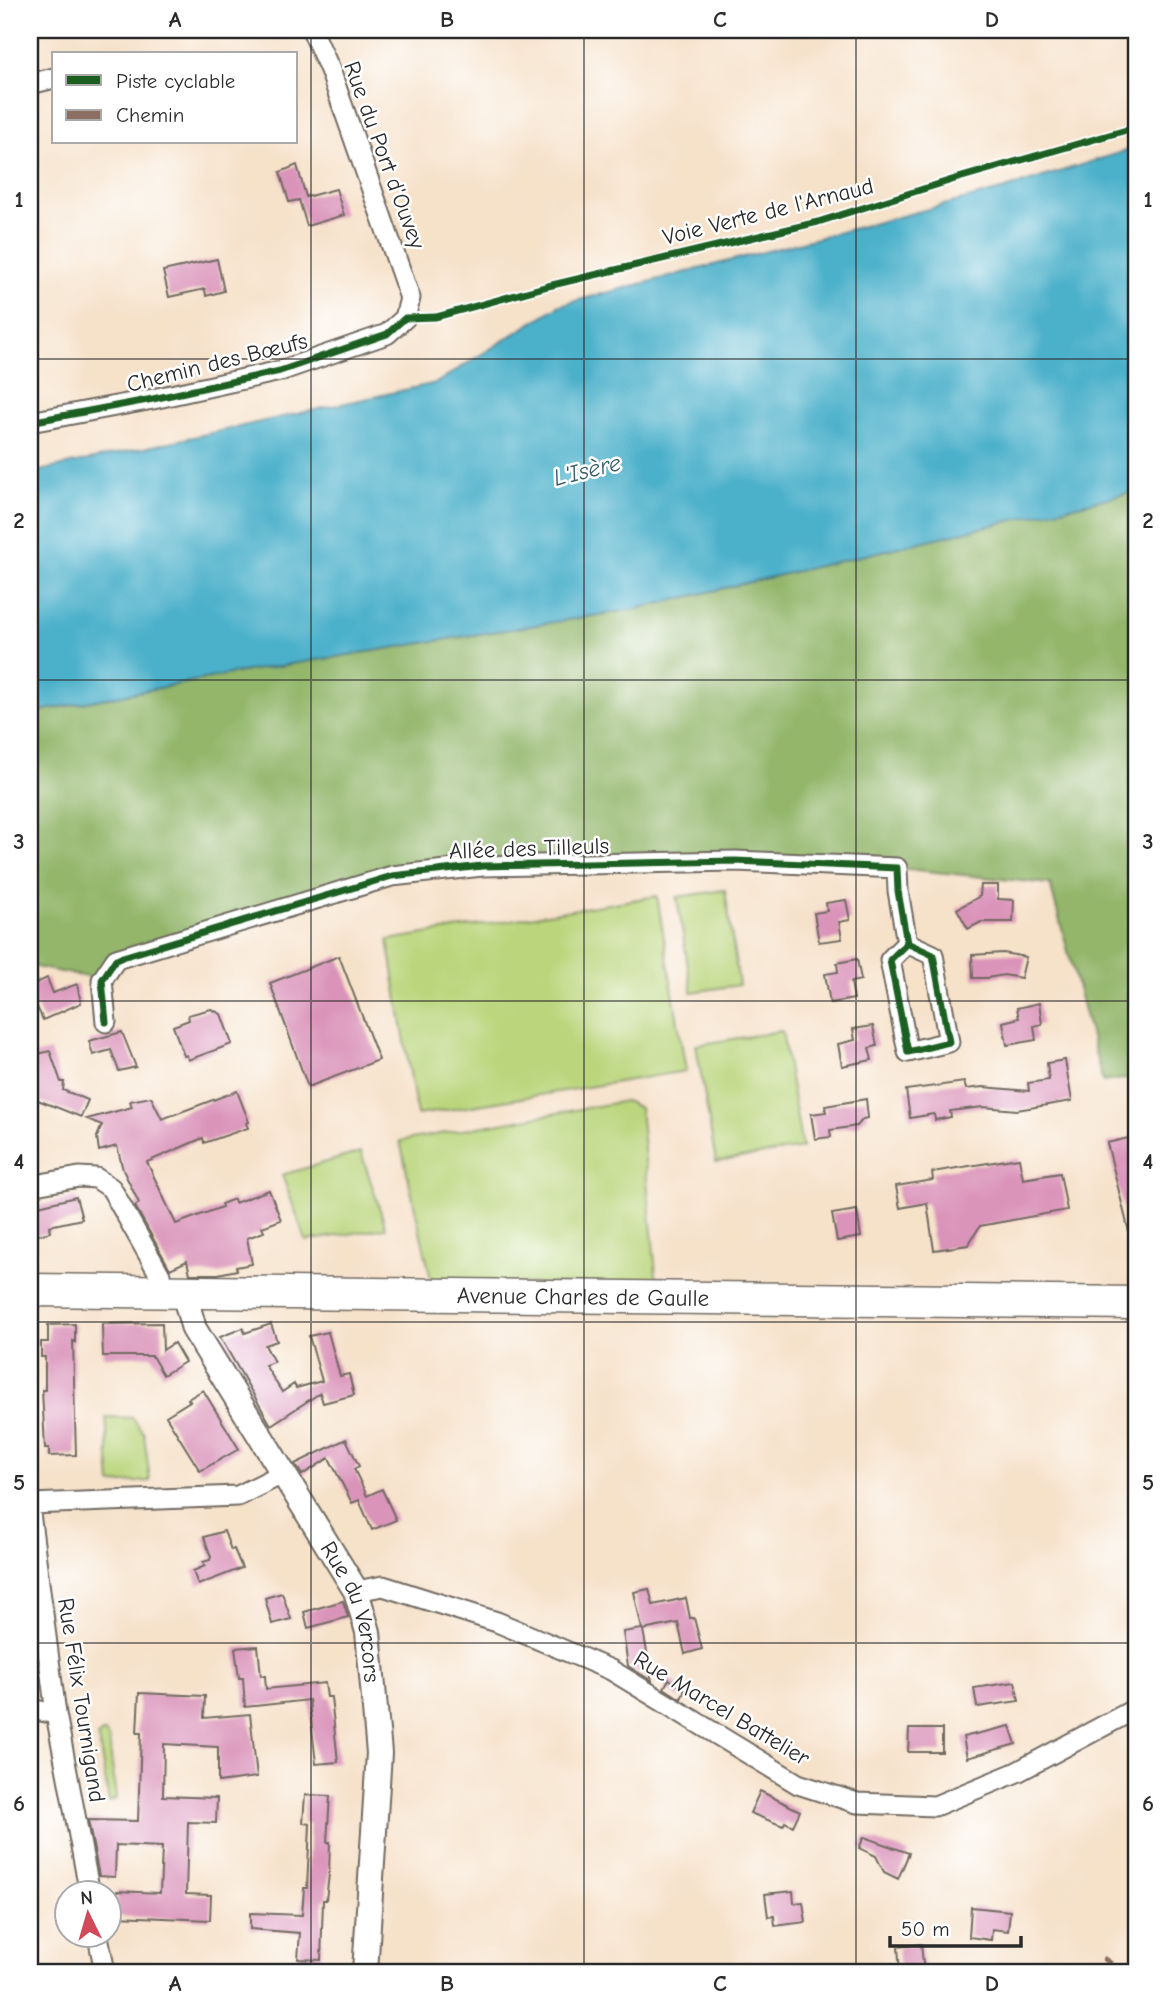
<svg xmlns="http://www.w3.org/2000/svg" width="1167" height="2002" viewBox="0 0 1167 2002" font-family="'Comic Neue',sans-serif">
	<rect width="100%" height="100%" fill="#fff"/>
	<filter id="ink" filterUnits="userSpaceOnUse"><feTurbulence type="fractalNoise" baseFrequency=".0143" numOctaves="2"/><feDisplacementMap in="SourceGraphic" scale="14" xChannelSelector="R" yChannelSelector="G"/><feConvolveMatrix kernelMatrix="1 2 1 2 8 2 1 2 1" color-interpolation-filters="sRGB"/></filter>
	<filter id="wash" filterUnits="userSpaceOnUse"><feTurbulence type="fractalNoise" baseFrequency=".00686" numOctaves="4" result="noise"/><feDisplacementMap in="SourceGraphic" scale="28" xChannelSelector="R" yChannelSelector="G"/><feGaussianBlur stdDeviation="1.57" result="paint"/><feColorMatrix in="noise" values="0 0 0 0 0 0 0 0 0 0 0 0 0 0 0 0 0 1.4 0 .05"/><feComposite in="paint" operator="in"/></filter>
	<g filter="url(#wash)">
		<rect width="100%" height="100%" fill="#f6e1c9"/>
		<path fill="#bad57b" stroke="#728053" stroke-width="2" d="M725,890L739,985L692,992L677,897Z
			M657,896L686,1071L417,1115L388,940Z
			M782,1031L802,1148L716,1162L696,1045Z
			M625,1101L640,1108L657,1284H432L400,1141Z
			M361,1152L386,1228L306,1241L282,1175Z
			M106,1417L133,1418L144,1434L150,1481L111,1484Z
			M102,1733H105L109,1739L116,1799L109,1802L98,1737Z"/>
		<path fill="#93b66b" stroke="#5f704b" stroke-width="2" d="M1137,491V1077L1103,1082L1050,884L897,868L746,862L392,876L116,959L102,980L30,966V713L235,673L636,609Z"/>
		<path fill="#4bb0ca" stroke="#3b6e7a" stroke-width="2" d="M1137,147V491L636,609L235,673L30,713V473L436,383L560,305L1005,189Z"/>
		<g id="blocks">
			<path fill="#da93b9" d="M297,165L306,197L336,189L344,215L307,226L299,200L289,202L280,172Z
				M217,259L224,291L206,296L205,289L169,297L163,271Z
				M981,885H998V899L1014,900L1013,922H981L968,929L957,909L980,896Z
				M846,900L850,920L839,922L842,939L819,942L814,913L827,911L826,903Z
				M1003,953L1026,957L1021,978L1004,975L987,978H973L972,955Z
				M339,956L379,1060L308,1087L270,983Z
				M857,959L861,980L851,982L854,999L830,1003L825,974L838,972L837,963Z
				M47,978L53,993L77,984L81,1003L43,1020L37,1007L30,1010V986Z
				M1039,1003L1042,1024L1034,1026L1036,1040L1007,1045L1003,1022L1019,1018L1017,1008Z
				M211,1009L221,1014L232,1044L188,1060L187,1055L184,1056L173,1026L189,1020L188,1015Z
				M873,1026L877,1046L869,1048L872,1060L842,1066L838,1044L855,1040L853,1029Z
				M122,1032L136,1067L119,1071L111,1050L93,1055L89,1041Z
				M50,1051L61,1082H64L63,1090L88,1100L81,1117L30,1097V1056Z
				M1065,1060L1072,1101L1017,1110L983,1107L950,1111L951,1117L935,1120L934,1114L910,1118L906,1090L964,1082L966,1089L983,1087L1029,1091L1028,1083L1049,1080L1047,1063Z
				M237,1091L249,1122L246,1123L248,1128L204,1143L203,1138L147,1162L176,1224L222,1207L221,1204L234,1199L235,1203L269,1190L281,1220L262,1227L264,1232L247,1238L252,1264L236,1267L237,1270L218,1274H190L187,1261L170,1269L135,1206L139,1203L123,1170L117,1146L99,1151L97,1137L102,1125L87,1119L132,1107L130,1101L151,1097L162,1119Z
				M866,1099L868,1118L863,1119L857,1126L830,1130L831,1137L815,1139L811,1114L826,1112L825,1106Z
				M1137,1136V1243L1132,1244L1107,1143Z
				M1019,1158L1023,1179L1060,1173L1067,1210L980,1226L968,1245L934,1250L927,1203L900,1208L896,1186L933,1180L932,1172Z
				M76,1197L82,1219L49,1226L50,1232L35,1236L30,1208Z
				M857,1210L861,1237L837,1241L832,1214Z
				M162,1323L163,1350L174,1343L185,1362L163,1375L152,1356H103L102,1324Z
				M75,1324V1342L73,1341L76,1455L49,1456V1448H45L42,1390H45V1357H41V1342H48V1325Z
				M271,1324L277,1341L265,1345L274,1362L265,1365L282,1392L294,1384L296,1388L322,1381L309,1336L328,1332L340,1376L349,1374L354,1395L323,1403L320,1393L271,1425L220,1337L243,1328L245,1333Z
				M203,1390L239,1449L200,1471L166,1416L190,1401L188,1399Z
				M346,1439L359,1466L354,1469L367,1496L382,1489L396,1520L372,1530L359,1500L352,1503L329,1458L302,1475L295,1464Z
				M224,1531L231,1550L234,1549L242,1568L198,1585L193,1571L205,1566L203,1562L210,1560L211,1557L204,1537Z
				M649,1589L653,1605L686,1598L690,1618H694L702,1649L685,1654L678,1623L643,1630L649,1663L646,1664L649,1666L652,1681L628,1666L623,1632L642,1629L634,1592Z
				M282,1593L291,1619L272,1624L265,1598Z
				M343,1601L348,1617L308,1628L304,1612Z
				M258,1646L261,1676H265L266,1689L325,1683L327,1697H331L338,1762L316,1764L309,1700L245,1707L243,1678H239L235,1648Z
				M669,1679L685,1690L681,1699L664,1688Z
				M1015,1682L1019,1701L977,1707L974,1688Z
				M139,1693L205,1696L204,1718L250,1714L257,1777L218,1782V1747L164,1744L163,1796L217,1798L216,1823L188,1822L186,1894L211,1895L210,1920L116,1916L117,1891L160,1893L162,1847L116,1845L115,1877L99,1876L88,1820L138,1821L141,1733H137Z
				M1010,1726L1016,1744L967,1758L963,1737Z
				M909,1729H942V1752H908Z
				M760,1791L800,1811L793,1826L785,1822L783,1826L750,1813Z
				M305,1795L330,1796L327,1842H330L329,1874L326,1900H323L321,1960L298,1959L300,1933L250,1929V1913L302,1915L304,1888H307L310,1824L303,1823Z
				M864,1837L909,1853L898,1879L884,1872L876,1856L859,1848Z
				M793,1891L794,1903L803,1902L806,1922L775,1926L774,1916L768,1917L765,1894Z
				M971,1907L1010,1911L1008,1931L992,1929L991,1940L969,1937Z
				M921,1944L924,1972H900L898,1947Z"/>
		</g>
	</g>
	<g filter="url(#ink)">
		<use href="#blocks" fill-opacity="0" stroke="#726b62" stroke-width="2"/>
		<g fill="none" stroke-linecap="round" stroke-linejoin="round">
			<defs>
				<path id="minor" d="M30,84L54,78
					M30,422L153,399L280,371L387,334L405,318L410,298L330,70L312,30
					M106,1022L102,980L116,959L392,876L482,866L735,861L897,868L898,891L907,943L890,960L908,1052L949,1042L933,955L907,943
					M30,1186L79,1177L96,1178L111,1188L160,1275L162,1292
					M30,1504L238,1496L282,1474
					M30,1513L56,1714L90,1894
					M356,1591L383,1586L497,1622L611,1670L798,1784L857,1803L935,1806L1017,1772L1137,1708
					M30,1709L56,1714
					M98,1936L105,1972"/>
				<g id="tertiary">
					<path id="s1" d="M184,1293L194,1329L356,1591L368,1632L379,1753L365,1972"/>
				</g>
				<g id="primary">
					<path id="s2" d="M30,1290L1137,1303"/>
				</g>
			</defs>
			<use href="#minor" stroke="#726b62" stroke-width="23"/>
			<use href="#tertiary" stroke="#726b62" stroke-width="28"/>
			<use href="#primary" stroke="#726b62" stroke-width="35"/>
			<use href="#minor" stroke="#fff" stroke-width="19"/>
			<use href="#tertiary" stroke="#fff" stroke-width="24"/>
			<use href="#primary" stroke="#fff" stroke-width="32"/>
			<path stroke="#8d6e63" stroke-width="5" stroke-dasharray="10 5" stroke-linecap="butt" d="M1103,1958L1124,1972"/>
			<defs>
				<path id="cycleway" d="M30,422L153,399L280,371L387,334L405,318L436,317L548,286L818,222L955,179L1137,127
					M106,1022L102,980L116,959L392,876L482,866L735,861L897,868L898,891L907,943L890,960L908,1052L949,1042L933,955L907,943"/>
			</defs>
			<use href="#cycleway" stroke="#fff" stroke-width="11"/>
			<use href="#cycleway" stroke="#1b5e20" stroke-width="7"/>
		</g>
	</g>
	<path fill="none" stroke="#2b2b2b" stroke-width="2" stroke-opacity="0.55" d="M311,30V1972M584,30V1972M856,30V1972M30,359H1137M30,680H1137M30,1001H1137M30,1322H1137M30,1643H1137"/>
	<g text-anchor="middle" stroke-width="5" stroke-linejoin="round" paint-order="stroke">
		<g font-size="23" fill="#2b2b2b" stroke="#fff">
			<text transform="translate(385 155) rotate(70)" y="8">Rue du Port d'Ouvey</text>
			<text transform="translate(768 211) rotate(-14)" y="8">Voie Verte de l'Arnaud</text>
			<text transform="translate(217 362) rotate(-14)" y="8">Chemin des Bœufs</text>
			<text transform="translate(529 848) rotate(-2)" y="8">Allée des Tilleuls</text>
			<text dy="8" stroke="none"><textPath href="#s2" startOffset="553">Avenue Charles de Gaulle</textPath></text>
			<text dy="8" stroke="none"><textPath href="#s1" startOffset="364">Rue du Vercors</textPath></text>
			<text transform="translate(82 1700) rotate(81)" y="8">Rue Félix Tournigand</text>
			<text transform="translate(722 1708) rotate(31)" y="8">Rue Marcel Battelier</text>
		</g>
		<g font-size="24" font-style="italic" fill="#38606b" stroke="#fff">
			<text transform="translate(587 470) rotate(-14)" y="8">L'Isère</text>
		</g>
	</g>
	<rect width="1167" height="2002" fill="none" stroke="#fff" stroke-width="77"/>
	<rect x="52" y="52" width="245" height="91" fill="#ffffff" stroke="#aaaaaa" stroke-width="2"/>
	<rect x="66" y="75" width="35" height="10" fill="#1b5e20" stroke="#aaaaaa" stroke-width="2"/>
	<text x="116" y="88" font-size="21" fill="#2b2b2b">Piste cyclable</text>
	<rect x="66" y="110" width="35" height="10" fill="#8d6e63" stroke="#aaaaaa" stroke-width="2"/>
	<text x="116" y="122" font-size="21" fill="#2b2b2b">Chemin</text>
	<g transform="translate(88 1914) rotate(355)"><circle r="33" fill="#ffffff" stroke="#aaaaaa" stroke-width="2"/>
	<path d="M0-5L12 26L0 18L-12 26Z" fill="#d1495b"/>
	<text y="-10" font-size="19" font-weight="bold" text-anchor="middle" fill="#2b2b2b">N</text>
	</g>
	<path d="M890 1936v10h131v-10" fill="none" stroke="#2b2b2b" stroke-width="3.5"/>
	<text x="901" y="1936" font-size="21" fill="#2b2b2b" stroke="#ffffff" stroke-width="5" paint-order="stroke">50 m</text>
	<rect x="38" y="38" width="1090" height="1926" fill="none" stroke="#2b2b2b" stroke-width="2.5"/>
	<g font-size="23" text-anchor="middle" font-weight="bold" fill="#2b2b2b">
		<text x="175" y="27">A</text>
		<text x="447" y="27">B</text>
		<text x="720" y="27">C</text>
		<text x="992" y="27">D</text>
		<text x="19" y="207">1</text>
		<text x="1148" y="207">1</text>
		<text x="19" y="528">2</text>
		<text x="1148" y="528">2</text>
		<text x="19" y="849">3</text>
		<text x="1148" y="849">3</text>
		<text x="19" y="1169">4</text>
		<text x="1148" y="1169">4</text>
		<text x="19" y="1490">5</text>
		<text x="1148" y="1490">5</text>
		<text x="19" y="1811">6</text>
		<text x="1148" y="1811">6</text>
		<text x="175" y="1991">A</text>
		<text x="447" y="1991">B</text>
		<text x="720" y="1991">C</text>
		<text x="992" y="1991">D</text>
	</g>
</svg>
